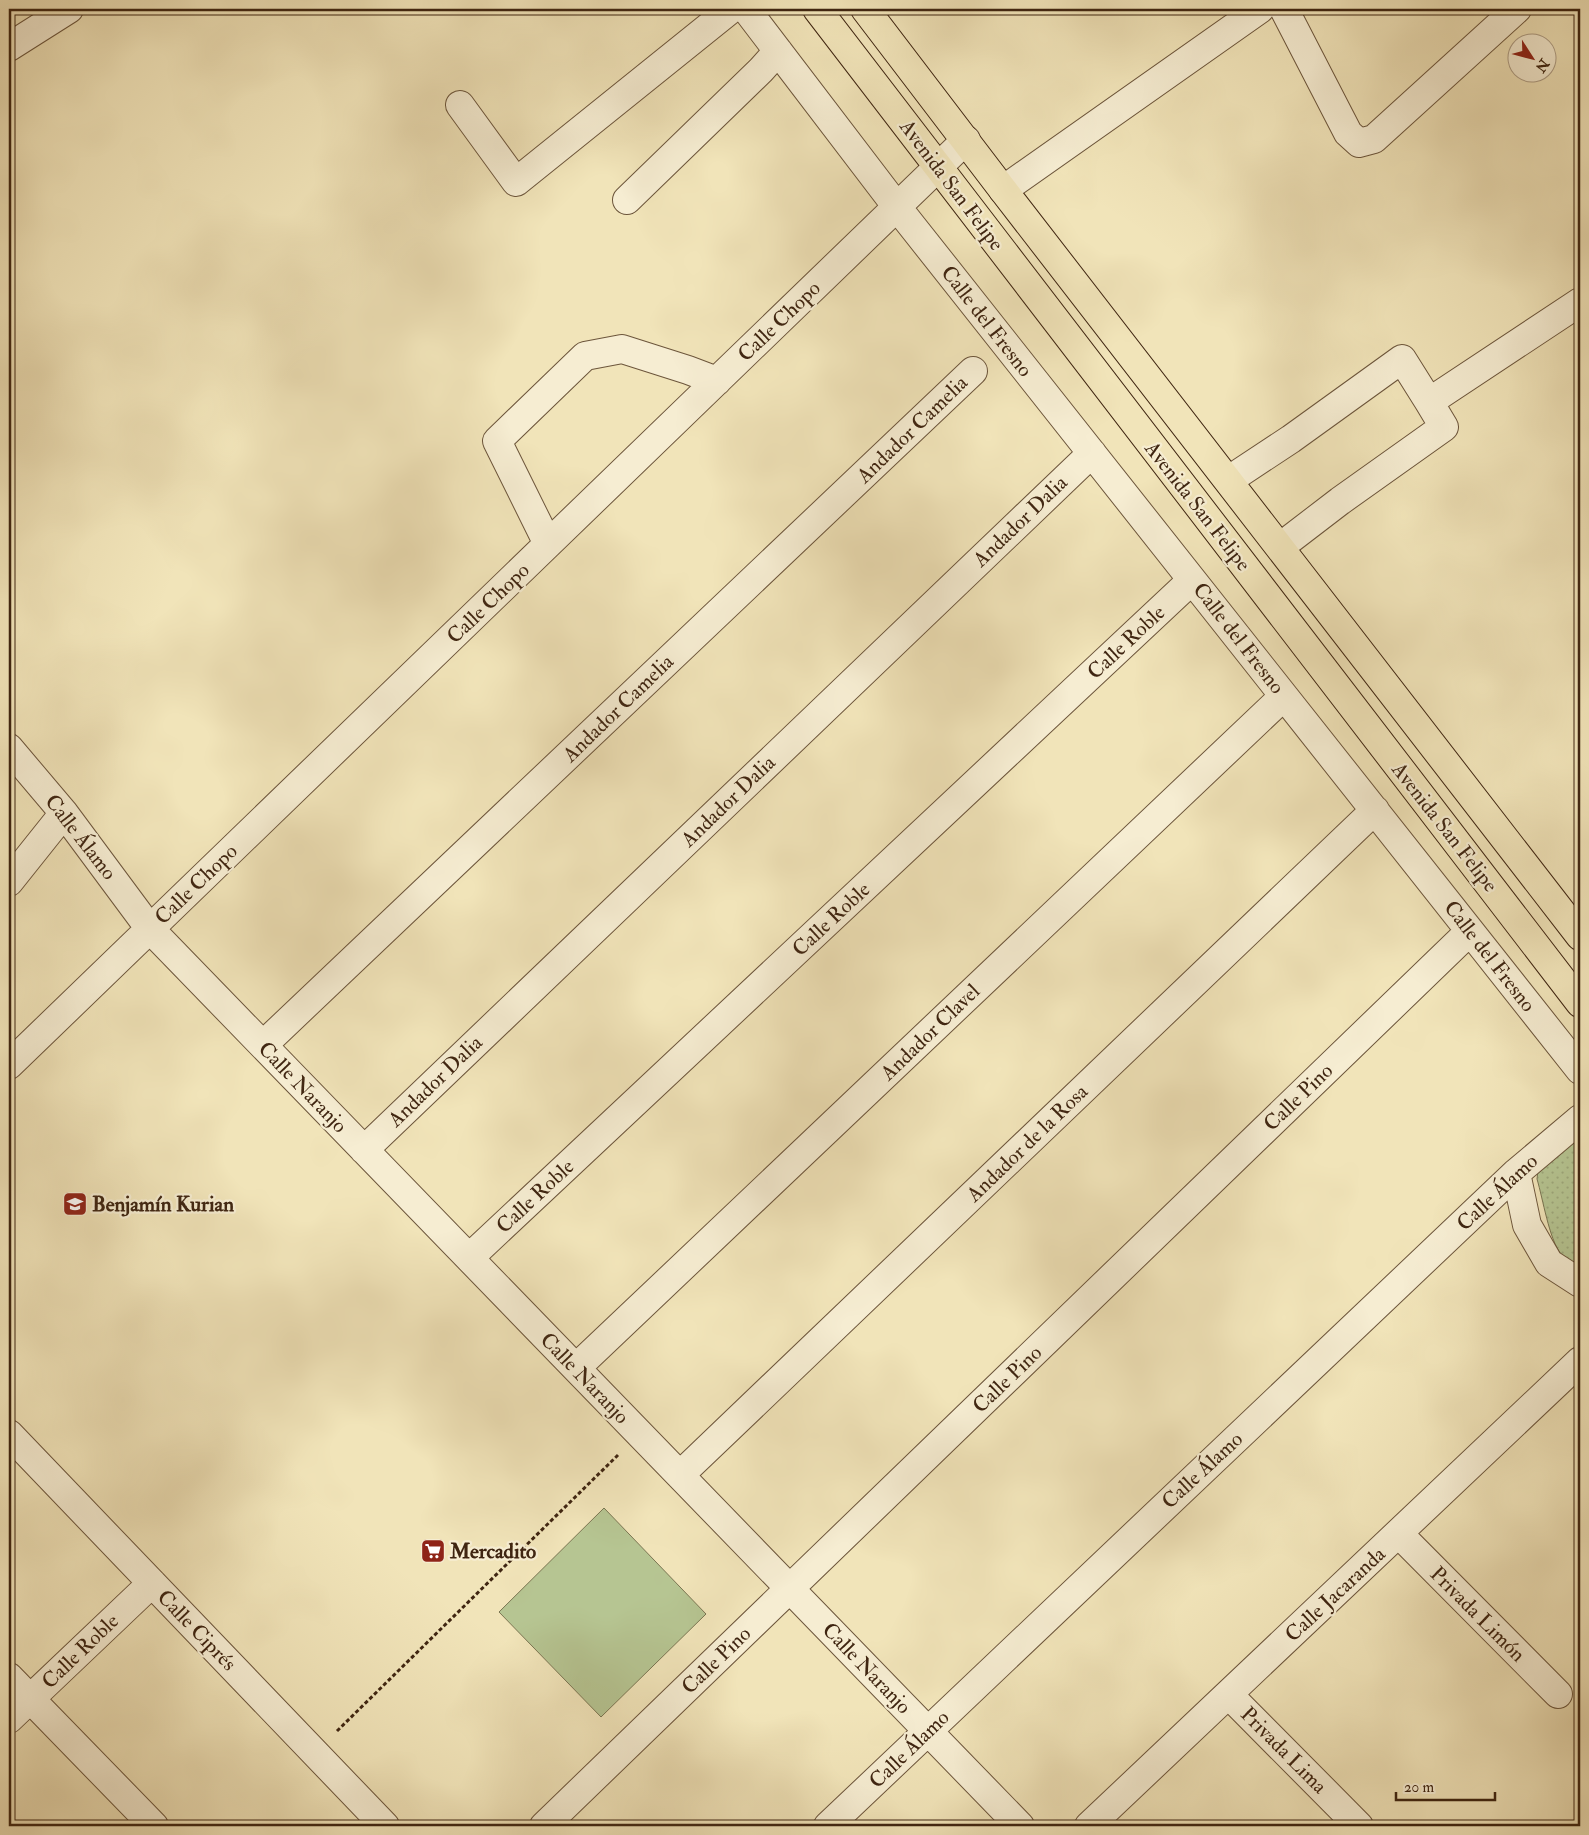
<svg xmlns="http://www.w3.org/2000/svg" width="1589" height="1835" viewBox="0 0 1589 1835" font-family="'IM FELL Double Pica',serif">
	<defs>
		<pattern id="park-dots" width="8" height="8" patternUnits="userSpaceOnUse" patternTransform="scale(1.25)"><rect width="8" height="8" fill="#b6c592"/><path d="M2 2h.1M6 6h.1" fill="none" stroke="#9ea97d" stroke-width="1.8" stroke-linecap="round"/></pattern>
	</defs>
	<rect width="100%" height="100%" fill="#f1e4b9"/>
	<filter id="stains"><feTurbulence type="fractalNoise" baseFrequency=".004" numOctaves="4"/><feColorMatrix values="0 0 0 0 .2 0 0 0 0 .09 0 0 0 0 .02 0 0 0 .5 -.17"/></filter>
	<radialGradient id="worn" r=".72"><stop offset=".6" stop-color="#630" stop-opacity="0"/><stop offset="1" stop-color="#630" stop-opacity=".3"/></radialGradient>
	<path fill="#b6c592" stroke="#7a7552" d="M604,1508L706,1614L601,1717L499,1612Z"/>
	<path fill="url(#park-dots)" stroke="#7a7552" d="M1580,1133V1268C1573,1264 1566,1261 1561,1254C1549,1239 1543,1199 1537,1179L1538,1170Z"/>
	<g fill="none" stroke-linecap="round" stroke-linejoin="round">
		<defs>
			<path id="minor" d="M746,9L897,207L1580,1070
				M1284,9L1348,133L1359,143L1374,139L1517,9
				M9,47L69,9
				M460,105L516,182L731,9
				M1003,190L1260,9
				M627,200L761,70L778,51
				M1229,480L1291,439L1402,359L1429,402L1580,302
				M548,544L497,441L585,356L622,349L688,370L717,381
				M1280,547L1340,501L1444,427L1429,402
				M9,748L64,813L150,929L1020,1826
				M9,882L64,813
				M263,1045L973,371
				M9,1065L966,140
				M364,1150L1092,453
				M1516,1173L1527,1225L1549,1263L1580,1283
				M469,1258L1192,580
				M576,1368L1284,696
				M9,1434L385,1826
				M680,1475L1375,810
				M1399,1534L1558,1694
				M9,1677L154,1826
				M1229,1695L1359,1826
				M9,1719L152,1583
				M544,1826L1470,931
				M828,1826L1516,1173L1580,1119
				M1089,1826L1580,1361"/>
			<path id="major" d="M817,9L1580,1003
				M865,9L1003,190L1580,936"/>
		</defs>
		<use href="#minor" stroke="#6c553b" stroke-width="30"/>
		<use href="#major" stroke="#3f2511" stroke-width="30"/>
		<path stroke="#3f2511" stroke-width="3" stroke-dasharray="4 2.5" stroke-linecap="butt" d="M337,1731L618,1455"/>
		<use href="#minor" stroke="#f6edd2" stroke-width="28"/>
		<use href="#major" stroke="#f1e4b9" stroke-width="28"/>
	</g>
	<defs>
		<symbol id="school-square" viewBox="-11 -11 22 22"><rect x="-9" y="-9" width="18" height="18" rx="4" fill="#8f2418" stroke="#f6edd2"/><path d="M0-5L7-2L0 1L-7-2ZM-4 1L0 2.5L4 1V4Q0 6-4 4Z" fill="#fff"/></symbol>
		<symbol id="supermarket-square" viewBox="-11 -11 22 22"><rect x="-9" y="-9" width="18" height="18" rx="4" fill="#8f2418" stroke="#f6edd2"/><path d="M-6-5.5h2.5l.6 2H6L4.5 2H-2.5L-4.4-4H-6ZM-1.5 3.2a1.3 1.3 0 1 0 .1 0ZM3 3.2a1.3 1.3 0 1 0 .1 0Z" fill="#fff"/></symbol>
	</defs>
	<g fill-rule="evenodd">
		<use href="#school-square" x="61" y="1190" width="28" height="28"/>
		<use href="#supermarket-square" x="419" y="1537" width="28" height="28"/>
	</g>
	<g text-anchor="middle" stroke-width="4.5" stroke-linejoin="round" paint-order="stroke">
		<g font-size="21" fill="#3f2511" stroke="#f6edd2">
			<text transform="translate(952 185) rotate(53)" y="7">Avenida San Felipe</text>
			<text transform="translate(779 321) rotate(-44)" y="7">Calle Chopo</text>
			<text transform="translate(987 321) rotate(52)" y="7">Calle del Fresno</text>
			<text transform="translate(912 429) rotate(-44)" y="7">Andador Camelia</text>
			<text transform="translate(1198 506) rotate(52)" y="7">Avenida San Felipe</text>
			<text transform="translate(1020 521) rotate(-44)" y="7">Andador Dalia</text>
			<text transform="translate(488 603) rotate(-44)" y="7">Calle Chopo</text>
			<text transform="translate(1239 638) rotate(52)" y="7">Calle del Fresno</text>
			<text transform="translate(1126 642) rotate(-43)" y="7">Calle Roble</text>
			<text transform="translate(618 708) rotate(-44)" y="7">Andador Camelia</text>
			<text transform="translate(728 801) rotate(-44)" y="7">Andador Dalia</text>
			<text transform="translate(1445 827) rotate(52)" y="7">Avenida San Felipe</text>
			<text transform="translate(81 837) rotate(52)" y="7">Calle Álamo</text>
			<text transform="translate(196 884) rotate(-44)" y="7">Calle Chopo</text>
			<text transform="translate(831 919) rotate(-43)" y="7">Calle Roble</text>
			<text transform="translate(1490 956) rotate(52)" y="7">Calle del Fresno</text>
			<text transform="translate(930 1032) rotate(-44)" y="7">Andador Clavel</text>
			<text transform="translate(435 1081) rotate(-44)" y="7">Andador Dalia</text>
			<text transform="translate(303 1087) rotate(46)" y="7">Calle Naranjo</text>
			<text transform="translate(1298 1097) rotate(-44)" y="7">Calle Pino</text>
			<text transform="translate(1027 1143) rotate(-44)" y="7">Andador de la Rosa</text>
			<text transform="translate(1497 1192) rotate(-43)" y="7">Calle Álamo</text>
			<text transform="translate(535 1196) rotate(-43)" y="7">Calle Roble</text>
			<text transform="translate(585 1378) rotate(46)" y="7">Calle Naranjo</text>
			<text transform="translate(1007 1379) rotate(-44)" y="7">Calle Pino</text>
			<text transform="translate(1202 1470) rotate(-43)" y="7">Calle Álamo</text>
			<text transform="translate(1335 1594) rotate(-43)" y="7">Calle Jacaranda</text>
			<text transform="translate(1478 1614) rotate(45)" y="7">Privada Limón</text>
			<text transform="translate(197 1630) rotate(46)" y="7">Calle Ciprés</text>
			<text transform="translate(80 1651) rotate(-44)" y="7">Calle Roble</text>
			<text transform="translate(716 1660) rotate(-44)" y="7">Calle Pino</text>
			<text transform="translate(867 1668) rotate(46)" y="7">Calle Naranjo</text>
			<text transform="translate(909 1749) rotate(-44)" y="7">Calle Álamo</text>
			<text transform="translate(1284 1750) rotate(45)" y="7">Privada Lima</text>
		</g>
		<g font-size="21" font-weight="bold" fill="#3f2511" stroke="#f6edd2" text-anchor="start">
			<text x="92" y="1211">Benjamín Kurian</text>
			<text x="450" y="1558">Mercadito</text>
		</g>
	</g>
	<rect width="1589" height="1835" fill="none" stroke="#f1e4b9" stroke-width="30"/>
	<rect x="10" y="10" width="1569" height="1815" fill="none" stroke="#3f2511" stroke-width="2.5"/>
	<rect x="15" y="15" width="1559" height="1805" fill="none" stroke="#3f2511"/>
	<g transform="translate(1532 58) rotate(126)"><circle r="24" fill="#f6edd2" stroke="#ad9d85"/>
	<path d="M0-4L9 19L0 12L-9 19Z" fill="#8f2418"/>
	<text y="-8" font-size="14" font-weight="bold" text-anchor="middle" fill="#3f2511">N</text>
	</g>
	<path d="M1396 1792v8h99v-8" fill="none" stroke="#3f2511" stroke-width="2.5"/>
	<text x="1404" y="1792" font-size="15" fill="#3f2511" stroke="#f6edd2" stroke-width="4" paint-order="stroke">20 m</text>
	<rect width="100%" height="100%" filter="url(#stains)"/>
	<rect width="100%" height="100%" fill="url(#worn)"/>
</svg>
